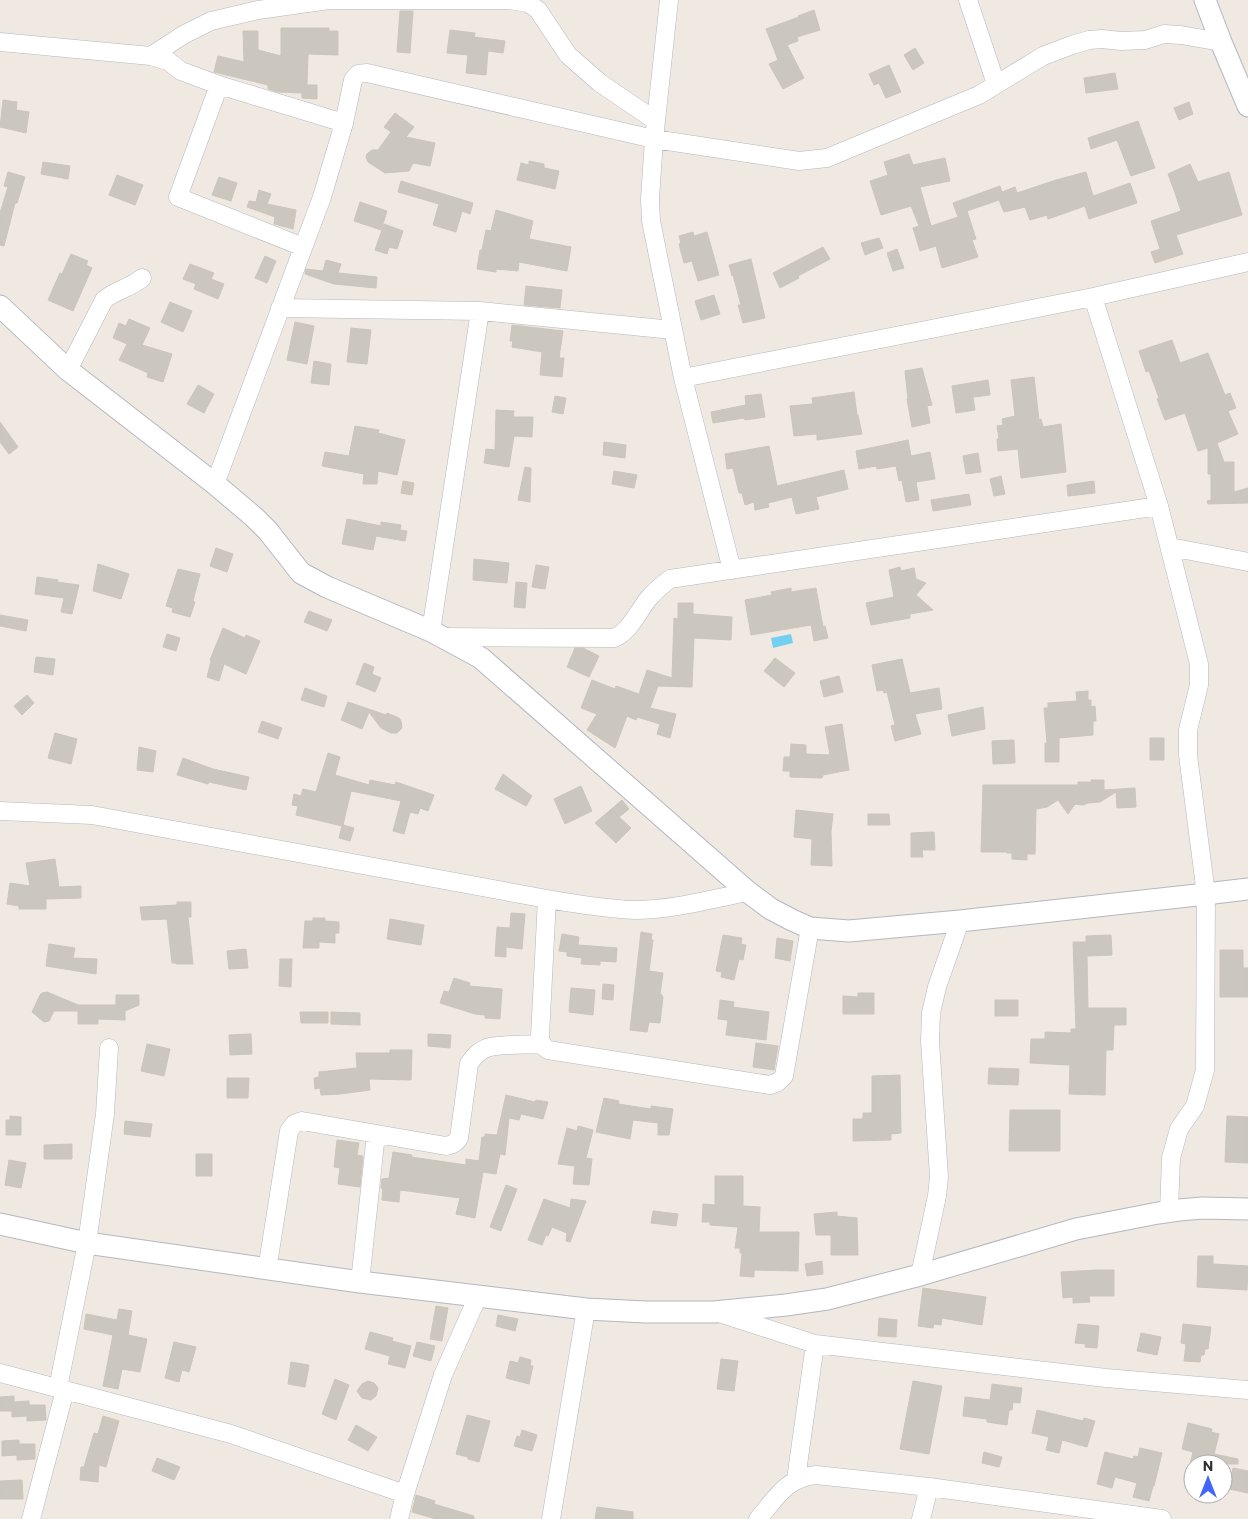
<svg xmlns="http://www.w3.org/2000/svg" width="1248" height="1519" viewBox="0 0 1248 1519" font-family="Commissioner,sans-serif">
	<rect width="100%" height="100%" fill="#efe9e1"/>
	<path fill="#75cff0" d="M791,634L793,643L773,648L771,638Z"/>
	<path fill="#cbc7bf" stroke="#cbc5ba" d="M814,10L820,30L797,37L798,41L787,45L804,78L783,89L769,64L778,60L766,29L799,17L798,16Z
		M400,11H413L410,53L397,52Z
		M281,28H329V31H338V55L308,54L307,85H317V99L302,98V93L278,92L268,89V85L214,72L218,56L244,62L243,31H258V50L281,56Z
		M450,30L475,33L474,37L505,41L503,53L488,51L486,75L466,73L468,55L447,53Z
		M915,48L924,63L913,70L904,55Z
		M889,65L901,92L886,98L879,83L874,85L869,74Z
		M1115,73L1118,89L1086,93L1084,78Z
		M3,100L17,102L16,110L29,112L26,133L0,127Z
		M1189,102L1193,114L1179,120L1174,108Z
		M395,113L414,127L406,137L435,143L430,166L413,163L409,171L385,173L368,162L366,157L367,154L372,150H378L391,132L384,127Z
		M1138,121L1155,168L1131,176L1117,140L1091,149L1088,138Z
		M909,154L913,165L945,158L950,181L920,187L931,226L958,217L953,203L1000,186L1002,192L1015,187L1017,193L1056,180L1086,172L1093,196L1130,183L1137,203L1089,219L1085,206L1048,219L1047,215L1030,220L1025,207L1004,212L999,200L967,211L976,239L972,240L978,257L942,268L936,246L920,251L913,228L919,226L911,206L881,215L870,181L888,175L884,162Z
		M529,161L544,164V168L559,171L555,189L517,180L521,163L529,165Z
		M43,162L70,166L68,179L41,174Z
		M1190,164L1198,182L1229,172L1242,215L1176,235L1183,254L1155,263L1151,252L1160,249L1151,221L1181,211L1174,190L1168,174Z
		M8,172L25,177L17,203H15L4,246L0,245V213L8,187L4,186Z
		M117,175L143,185L135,205L109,195Z
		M219,177L237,183L231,201L212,195Z
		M401,181L473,203L470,214L462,211L456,232L433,225L439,204L398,192Z
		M259,190L271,194L267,204L296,210L293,229L274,224L275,217L247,207L249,201L256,202Z
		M360,202L387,211L381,230L354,221Z
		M496,210L533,221L529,239L571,247L567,271L519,262L518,271L496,269V272L477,269L480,250H482L486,230L491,231Z
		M384,224L403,231L397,249L389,247L387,254L375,250Z
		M693,232L694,236L707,232L719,275L698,281L692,261L684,263L679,244L681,243L679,236Z
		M879,238L883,248L865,255L861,243Z
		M823,247L830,259L798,276L799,278L780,288L773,273Z
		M897,249L904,268L893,271L887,253Z
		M71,254L88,261L86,265L92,268L73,311L48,300L60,273L62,274Z
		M265,256L276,261L267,283L255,278Z
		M751,259L765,318L743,323L738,305H741L733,275L732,276L729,265Z
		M326,260L341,264L338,273L377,277L376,288L334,284L305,274L306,269L323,271Z
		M190,264L214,273L211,279L224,284L218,299L194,289L196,284L183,279Z
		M526,286L562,290L560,308L524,305Z
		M714,295L720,314L701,320L695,301Z
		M170,302L192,311L183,332L161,322Z
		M129,319L150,328L142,345L172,354L163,382L147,377L148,373L119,360L127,344L113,338L119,323L126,326Z
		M295,322L314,326L307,364L287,360Z
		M512,325L563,331L559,358H564L562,377L540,375L542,352L512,347L513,341H510Z
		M351,328L371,330L367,364L347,362Z
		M1172,340L1180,363L1208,353L1225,395L1230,393L1236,408L1228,411L1238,434L1217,443L1224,462H1234V492L1248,488V503L1208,504L1207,501L1211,500V474H1208V448L1198,451L1185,413L1165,420L1157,399L1159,398L1149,371L1146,372L1139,351Z
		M314,361L331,364L329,385L311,383Z
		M922,368L932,405L927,406L930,423L912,427L907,399H908L905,371Z
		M1034,377L1039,420L1041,419L1043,427L1061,424L1066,472L1021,478L1018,449L998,451L997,439H999L997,426L1003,425L1002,419L1015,416L1011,380Z
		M988,380L990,395L973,397L975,410L956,413L952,386Z
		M198,385L214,394L204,413L187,404Z
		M854,392L857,415H858L862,434L817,440V434L794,436L790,406L813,404L812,398Z
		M761,394L765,417L745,420L744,418L713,423L711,412L746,405L745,396Z
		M555,396L566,398L563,414L552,412Z
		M496,410L514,411L513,417H533L532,437L514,436L509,467L484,463L486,449L495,450Z
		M0,422L18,447L9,454L0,442Z
		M355,426L379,430L378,433L405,440L397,475L378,471L377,484H363L364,474L322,466L325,452L349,456Z
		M908,440L911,456L930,452L935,479L916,482L919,500L906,502L902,480L899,481L896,466L877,469L876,466L859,469L856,451Z
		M604,442L626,445L625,458L603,455Z
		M769,446L777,486L844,470L848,489L816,497L819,509L796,514L792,497L768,503L769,507L755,510L754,502L745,505L742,493H739L733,468L727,469L725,454Z
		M978,453L981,472L966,474L963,456Z
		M525,467L531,468L530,502L518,500Z
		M614,471L637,475L634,488L612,484Z
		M1001,476L1005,494L994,496L990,479Z
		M403,481L414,483L412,495L401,493Z
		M1094,481L1095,493L1068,496L1067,485Z
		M969,494L971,505L933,511L931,500Z
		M347,519L381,526V522L401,525L400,530L407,531L405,541L376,536L373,550L342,544Z
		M216,548L233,554L227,572L210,566Z
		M474,559L509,563L507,583L473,580Z
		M98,564L129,574L121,599L93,591Z
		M536,565L549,567L545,589L532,587Z
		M900,567L901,571L914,568L916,579L926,583L916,595L933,610L910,614V618L871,625L866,603L894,597L889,570Z
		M178,569L200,574L193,601L195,602L190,617L172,612L173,608L166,606Z
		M37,577L58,580L57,582L79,585L72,614L61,612L64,598L35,594Z
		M516,582L527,583L525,608L514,607Z
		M791,588V592L816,588L823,627L825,626L828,638L814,641L811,625L751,635L745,600L772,595L771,592Z
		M678,603H693V614L732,617L731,640L694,638L692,687L658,686L650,708L676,714L670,738L657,734L660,724L637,717L636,720L627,716L615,748L587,730L597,714L581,708L592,680L615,689L616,686L639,694L647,670L672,678L674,618L678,619Z
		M309,611L332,620L327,631L304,622Z
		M0,615L28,620L26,631L0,626Z
		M223,628L245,638L246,635L260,641L246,674L224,664L219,681L207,677L211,661L210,660Z
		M167,634L180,638L176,651L163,647Z
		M575,648H583L599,656L589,677L567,667Z
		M36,657L55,659L53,675L34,672Z
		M775,658L795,673L784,687L764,671Z
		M902,659L910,693L939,688L942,709L915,714L921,734L895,741L891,726L895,725L887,692L884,693L883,690L877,691L872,665Z
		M364,663L374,667L372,674L381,678L375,692L356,684Z
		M839,676L843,692L824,697L820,681Z
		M305,688L327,696L324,707L301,700Z
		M1088,691V700H1091V707L1095,706L1096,721H1093V735L1059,738V762H1045V743H1047L1044,708H1048V703L1077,701L1076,692Z
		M27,695L34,703L22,715L14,706Z
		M348,702L386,715L387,713L399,718L401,721L402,728L397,733H391L381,728L369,712L362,729L341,720Z
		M983,707L985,729L952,736L948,715Z
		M262,721L282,728L278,739L258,732Z
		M842,724L849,770L823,775L822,778L790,777V771H783L784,757H790L791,744L806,745V754L830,755L825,727Z
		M55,733L77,739L71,764L48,758Z
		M1150,738H1164V760H1150Z
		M1014,740L1015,763L993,764L992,741Z
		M139,747L156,751L153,772L137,770Z
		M328,753L340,757L335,775L369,785L370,780L395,785L396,782L434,795L428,811L420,808L418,814L410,812L404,834L393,831L401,801L351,791L343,825L354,828L350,841L339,838L342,826L296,815L298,806L292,805L294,794L301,796L303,789L316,792Z
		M183,758L213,769L249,777L246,790L209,782L208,784L177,775Z
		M503,774L532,796L526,806L495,789Z
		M1091,780H1104V790L1135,788L1136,807L1117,808L1116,792L1100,802L1088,803L1083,805L1075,804L1068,814L1058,800L1047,807L1036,809L1035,854H1027V860L1012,859V853H1007V852H981L983,785H1078V782H1091Z
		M581,786L592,811L565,824L554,799Z
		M622,800L629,809L619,817L631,828L616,843L595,823Z
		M796,810L833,814L831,832L832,866L811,865L812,839L794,837Z
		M868,814H889L890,825H868Z
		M934,832L935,850H922L923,857H911V833Z
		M55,859L59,887L81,886V898L46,899V909H19V906L7,904L10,883L30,886L26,863Z
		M177,902H191V917H188L193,964H176V963H172L167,919L142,920L140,907L177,905Z
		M511,913L525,914L522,949L506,947V957L495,956L497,927L510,928Z
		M313,918H325V921L339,922V933H335V943L319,942V948H303L305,921H313Z
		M390,919L424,925L421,945L387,939Z
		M641,932L652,934L651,940H653L649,971L663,973L660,994L662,995V997H663L660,1023L649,1022L647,1032L630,1030Z
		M562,934L579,937L578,945L617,948L616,962L600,961V965L581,964L582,958L567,956V952L559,951Z
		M723,935L742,938L741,944L746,945L743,960L739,959L734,980L721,977L722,972L716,971Z
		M1111,935L1112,955L1087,956L1088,1008H1126V1025H1114L1113,1050H1106L1105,1095L1069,1094L1070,1065L1030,1063L1031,1039H1045V1032L1071,1033V1029H1076L1073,942H1086V936Z
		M777,938L793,941L790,961L775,958Z
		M49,944L75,948L73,958L97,959L96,974L46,966Z
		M246,949L248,968L229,969L227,951Z
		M1220,950H1243V968H1248V997H1220Z
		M280,959H292L291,987L279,986Z
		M454,978L470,983L469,986L502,989L500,1019L485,1018V1015L475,1014L440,1003L444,991L449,992Z
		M603,984L614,985L613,1000L602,999Z
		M571,988L595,990L593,1015L569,1012Z
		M47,992L78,1005H116V995H139V1005L125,1011V1020L98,1019V1024H78V1011H54L49,1021L44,1022L32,1012L40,995L42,993Z
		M858,993H874V1014H843V996L858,997Z
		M720,1000L734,1002L733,1007L769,1012L766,1040L726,1035L728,1020L718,1019Z
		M995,1000H1018V1016H995Z
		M300,1012H328V1023H301Z
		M331,1012L360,1013V1025L331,1024Z
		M251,1034L252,1054L230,1055L229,1035Z
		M428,1034L451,1035L450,1048L428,1046Z
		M756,1043L778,1046L774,1070L753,1067Z
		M147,1044L170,1049L164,1076L141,1071Z
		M390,1050H412L411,1080L369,1079L370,1090L340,1094L321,1095L320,1088L315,1089L314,1078L319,1077V1072L357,1068L356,1053H390Z
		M989,1068L1019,1069L1018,1085L988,1084Z
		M900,1075L901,1133L891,1134V1140L853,1141V1119H863V1113H872V1076Z
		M227,1078H249L248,1098H227Z
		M506,1095L535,1102L536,1100L548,1102L543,1119L521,1114L519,1120L509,1118L505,1155L500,1154L496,1174L483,1172L475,1218L456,1214L460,1198L400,1190L399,1202L382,1200L383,1188H381L382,1179L389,1178L393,1152L412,1155L411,1157L466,1165V1159L479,1161L482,1137H485V1134L497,1135Z
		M604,1098L619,1101L618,1104L651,1109V1106L673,1109L669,1135H658V1123L633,1120L630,1139L596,1132Z
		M1010,1110H1060V1151H1009Z
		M10,1116L21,1117V1135H6V1120H10Z
		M1227,1116L1248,1117V1163L1225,1162Z
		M125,1121L152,1124L150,1137L124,1134Z
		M578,1126L593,1130L586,1158L592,1159L589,1185L573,1184L575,1166L558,1164L567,1128L577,1131Z
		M337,1140L359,1143L357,1155L363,1156L360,1187L338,1184L340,1168L334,1167Z
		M72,1144V1159H44V1145Z
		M196,1154H212V1176H196Z
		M9,1160L26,1163L21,1188L5,1185Z
		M715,1176H743V1206L760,1207L759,1232H799L798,1271L754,1270V1277L740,1276L742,1253H740V1248H735L738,1227L710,1225V1222H702L703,1204L715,1205Z
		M506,1185L517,1189L501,1231L490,1227Z
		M544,1199L570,1208L571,1199L586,1201L570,1242L566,1241L567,1233L552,1227L548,1236L546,1235L542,1245L528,1240Z
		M653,1211L678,1214L676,1226L651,1223Z
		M837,1212V1216L857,1218L858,1255H831V1235H816L814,1214Z
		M1198,1256H1213V1264L1248,1266L1247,1290L1197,1287Z
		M822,1261L823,1274L807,1276L805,1264Z
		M1097,1270H1114V1296H1089L1090,1302L1073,1303V1297L1063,1298L1061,1272Z
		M923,1288L986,1297L982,1325L942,1318L941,1325L934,1324L933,1328L918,1326Z
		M436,1306L448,1308L442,1341L430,1339Z
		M119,1309L132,1311L128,1335L147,1339L140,1372L122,1369L118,1389L103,1386L113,1335L84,1329L86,1314L117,1320Z
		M498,1315L518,1319L515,1331L496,1326Z
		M879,1318L897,1320L896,1337L878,1336Z
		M1078,1324L1099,1326L1097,1348L1085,1347L1086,1344L1075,1343Z
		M1183,1324L1211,1327L1208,1349H1205L1204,1355H1201L1200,1362L1184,1361L1186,1344L1181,1343Z
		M370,1332L393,1338L392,1341L411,1346L405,1368L388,1364L390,1356L365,1349Z
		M1141,1333L1161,1337L1157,1355L1137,1351Z
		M174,1342L196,1347L189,1372L182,1370L179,1382L165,1378Z
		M417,1342L435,1346L431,1361L413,1356Z
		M520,1357L531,1360L530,1366H533L529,1384L506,1378L510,1361L518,1363Z
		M721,1359L738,1361L734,1391L717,1389Z
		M291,1362L309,1365L305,1387L288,1384Z
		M335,1379L349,1385L336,1420L322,1414Z
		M368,1381L374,1383L378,1388L376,1396L371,1400L362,1398L357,1391L362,1384Z
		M913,1381L942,1386L929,1454L900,1449Z
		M992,1384L1022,1388L1020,1403L1013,1402L1012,1410H1009L1007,1425L987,1422V1419L963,1416L965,1397L990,1400Z
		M14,1396V1402L29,1401V1405H45L46,1420L27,1421V1416L12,1417V1411H0V1397Z
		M1037,1410L1083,1421L1084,1418L1095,1421L1087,1447L1062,1440L1059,1453L1046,1450L1049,1437L1032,1433Z
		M467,1415L490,1421L479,1462L468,1459V1457L456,1454Z
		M103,1416L119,1421L106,1467L99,1465L98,1482L80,1480L81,1467H84L94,1433L98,1434Z
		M1188,1423L1212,1429L1211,1432L1219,1434L1214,1454L1238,1459V1464H1190L1193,1452L1182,1449Z
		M356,1425L377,1437L368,1451L348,1440Z
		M522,1430L537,1435L532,1451L514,1446L517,1436L520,1437Z
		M19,1440V1444H35V1459L17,1460V1455L2,1456V1441Z
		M1140,1448L1162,1453L1154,1486H1153L1149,1501L1133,1497L1137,1483L1115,1477L1112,1488L1097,1484L1105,1452L1133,1459L1134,1456L1138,1457Z
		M984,1452L1002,1457L999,1467L982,1463Z
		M157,1458L180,1467L174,1480L152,1471Z
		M1233,1468L1248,1471V1493L1229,1489Z
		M22,1480L23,1499H0V1481Z
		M416,1495L435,1501L434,1504L474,1516V1519H436L412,1512Z
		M597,1507L633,1512V1519H595Z"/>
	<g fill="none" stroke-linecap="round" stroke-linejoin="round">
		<defs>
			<path id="minor" d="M669,0L654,139L650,199L651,221L683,378L732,570
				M968,0L996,84
				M0,42L151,56L168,61L181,71L219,85L344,123L322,197L215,484
				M151,56L183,35L211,21L258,10L329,0H510L528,3L538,10L568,55L600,83L656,121
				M219,85L178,197L303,247
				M344,123L353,80L358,74L367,73L654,139L799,161L827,158L979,95L1043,56L1072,45L1089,40L1102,39L1121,41L1145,40L1164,34L1181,35L1221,42
				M1093,297L1159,506L1199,664V685L1188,730V755L1206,894L1205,1070L1195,1106L1179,1129L1171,1158L1169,1211
				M280,308L480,311L673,330
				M68,370L104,300C115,290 131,288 142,278
				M683,378L1093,297L1248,262
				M1170,547L1248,562
				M431,631L480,311
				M443,637L614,638C630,632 638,611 649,598C655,591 662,585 670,579L1159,506
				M0,811L92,815L547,899C576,904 605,909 634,910C673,910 711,899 748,892
				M547,899L540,1036C540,1043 543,1047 548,1050L770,1085L778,1082L784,1076L810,928
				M267,1270L289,1131L294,1124L302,1121L446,1146C452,1145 456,1143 459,1138L469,1064C474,1056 481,1049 490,1047C505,1044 526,1045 542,1044
				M920,1275L937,1196L939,1177L930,1041L931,1013L937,987L960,921
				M360,1282L376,1134
				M719,1313L815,1344L1106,1378L1248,1390
				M0,1373L231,1434L405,1494
				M58,1388L87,1243L105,1114L109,1048
				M796,1479L815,1344
				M31,1519L65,1390
				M399,1519L405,1494L443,1375L478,1296
				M551,1519L586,1309
				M758,1519C776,1498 786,1478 816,1475L929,1487L1162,1519
				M921,1519L929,1487"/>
			<path id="tertiary" d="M1205,0L1221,42L1248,106
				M0,306L68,370L215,484L254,517L268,531L301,573L327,587L431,631L481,658L748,892L771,909L792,920L810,928L849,931L960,921L1206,894L1248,889
				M0,1224L87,1243L360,1282L586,1309L646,1312H714L786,1305L827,1299L920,1275L1076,1229L1158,1213L1179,1210L1202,1208L1248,1209"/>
		</defs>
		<use href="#minor" stroke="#b4b7c1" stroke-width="19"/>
		<use href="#tertiary" stroke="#b4b7c1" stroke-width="23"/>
		<use href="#minor" stroke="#fff" stroke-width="18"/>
		<use href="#tertiary" stroke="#fff" stroke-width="21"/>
	</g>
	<g transform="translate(1208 1479)"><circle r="24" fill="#ffffff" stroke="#ababab"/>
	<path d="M0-4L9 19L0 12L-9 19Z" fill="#4264fb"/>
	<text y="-8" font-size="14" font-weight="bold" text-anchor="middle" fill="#2e2e2e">N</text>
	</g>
</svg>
